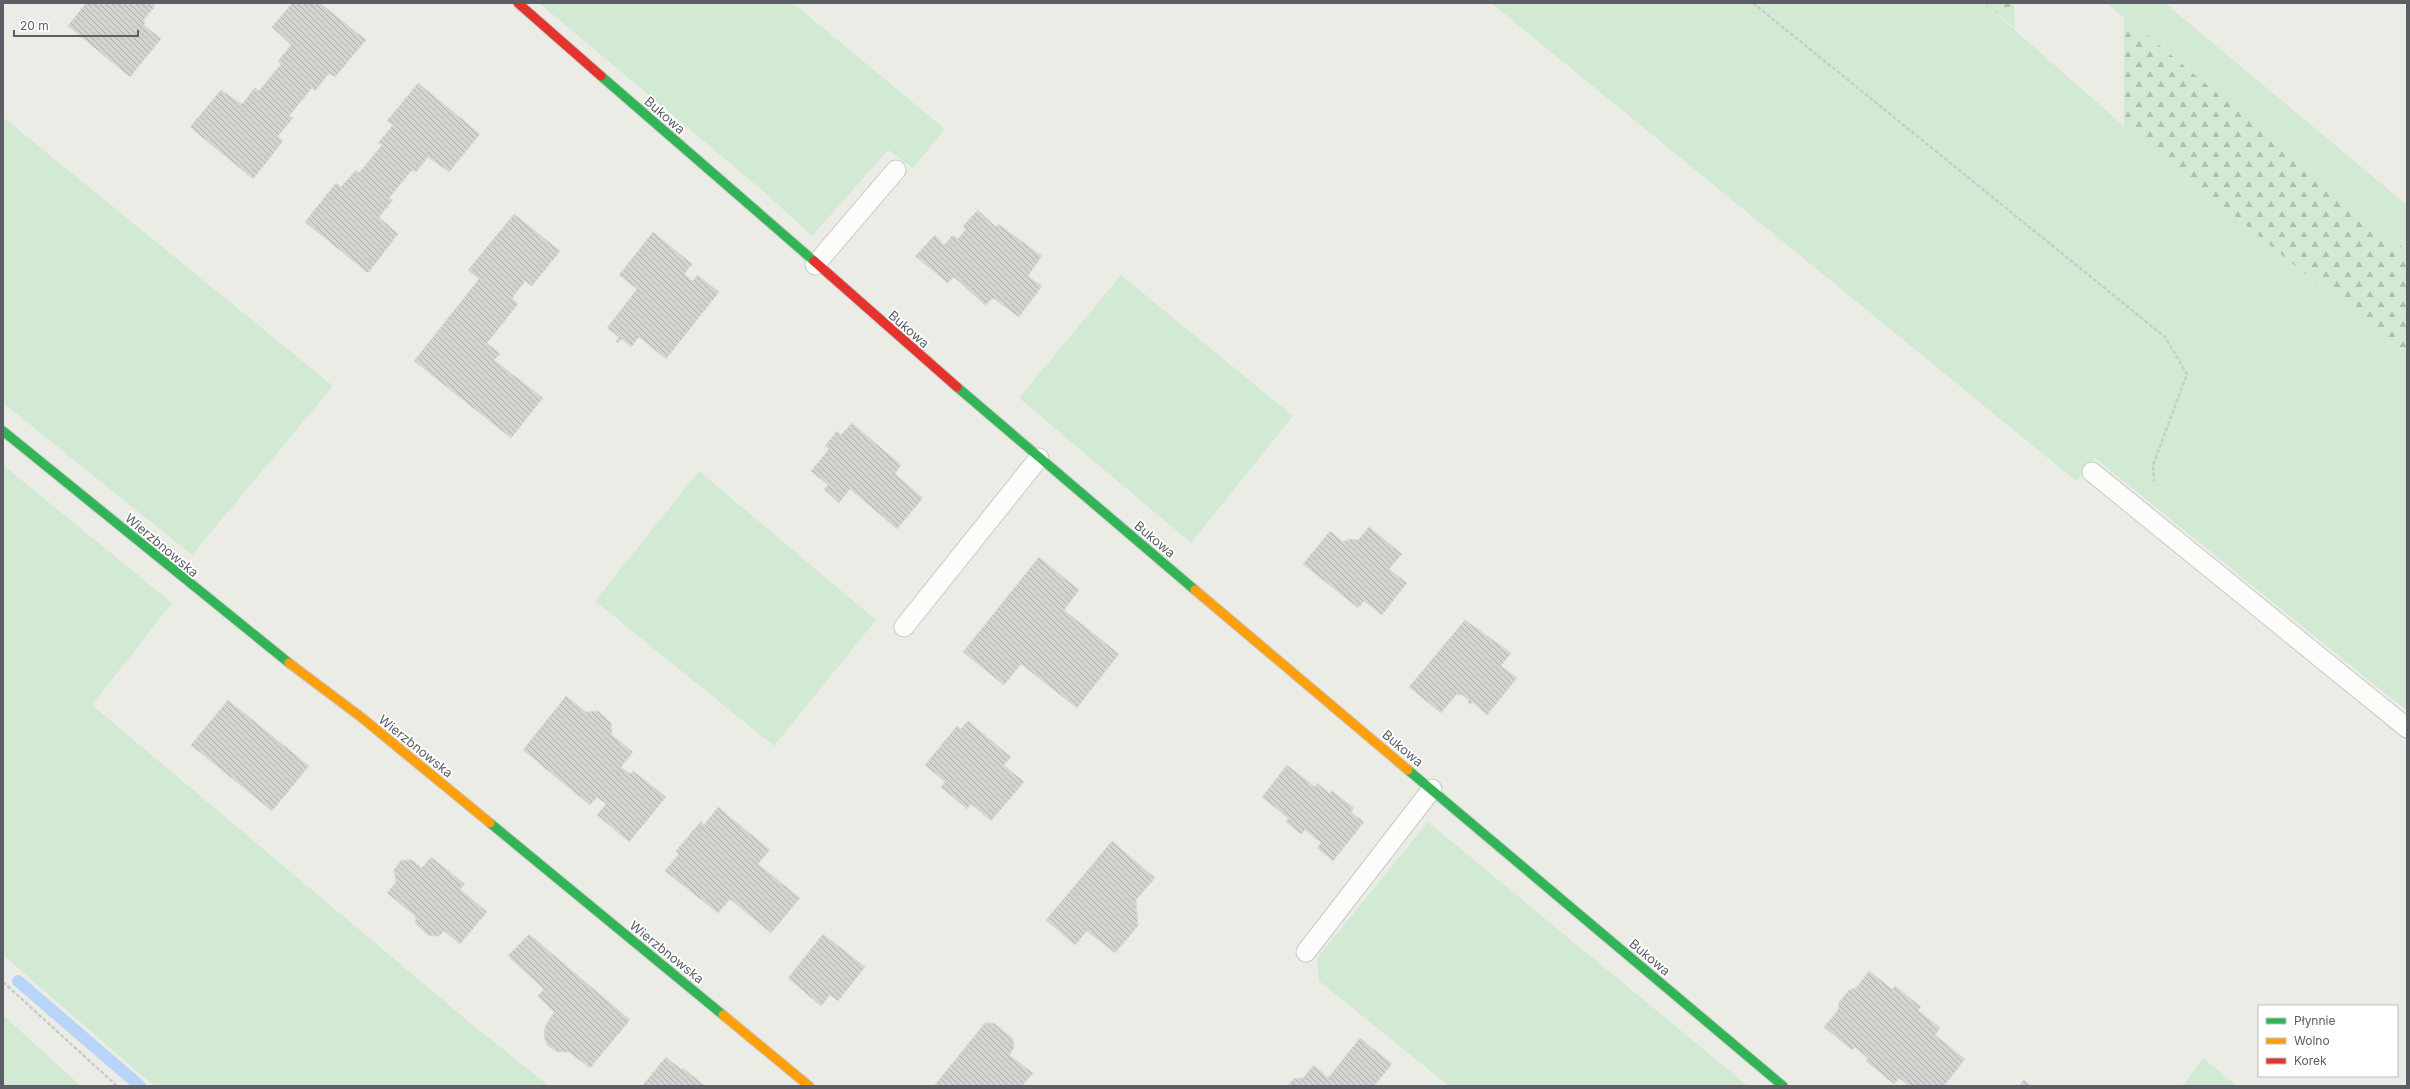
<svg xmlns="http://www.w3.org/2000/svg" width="2410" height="1089" viewBox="0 0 2410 1089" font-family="Inter,sans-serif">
	<defs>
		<pattern id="forest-firs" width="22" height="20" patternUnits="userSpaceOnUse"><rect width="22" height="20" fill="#d2ead3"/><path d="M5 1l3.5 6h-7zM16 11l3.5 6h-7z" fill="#adc1af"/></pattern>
		<pattern id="building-back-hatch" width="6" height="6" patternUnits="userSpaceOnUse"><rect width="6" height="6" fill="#d4d3d0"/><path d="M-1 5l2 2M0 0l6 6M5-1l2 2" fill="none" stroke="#afaeac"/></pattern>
	</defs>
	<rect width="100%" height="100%" fill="#ecece6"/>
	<path fill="#d2ead3" d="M539,3H793L945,129L913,168L888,150L812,236L762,190Z
		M1491,3H1984L2124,126L2407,357V711L2095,458L2076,481Z
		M2106,3H2165L2407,205V251Z
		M3,117L333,386L192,555L3,403Z
		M1121,275L1293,416L1191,543L1019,398Z
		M3,465L172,603L92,705L474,1026L549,1086H154L3,955Z
		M699,471L876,620L774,746L595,601Z
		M1428,822L1748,1086H1449L1319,981L1317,958Z
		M3,1015L81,1086H3Z
		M2203,1058L2237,1086H2182Z"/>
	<path fill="url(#forest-firs)" d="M1984,3H2014L2015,28Z
		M2124,16L2407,251V357L2124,126Z"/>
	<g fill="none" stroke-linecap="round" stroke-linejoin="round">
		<path stroke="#b8d4f8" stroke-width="12" d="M18,981L140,1086"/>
	</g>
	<path fill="url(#building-back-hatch)" stroke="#dcdad4" d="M86,3H152L155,6L143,21L145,22L144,25L161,39L130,77L68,26Z
		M292,3H320L366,40L335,77L329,73L315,91L312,88L289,116L293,118L278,136L283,141L253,179L190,127L221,90L242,104L255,88L259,91L281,64L278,61L291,45L272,27Z
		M418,83L480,134L449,172L428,157L416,172L412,170L389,198L393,200L379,217L398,234L368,273L305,222L336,183L341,187L356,170L359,173L382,145L378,143L393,125L387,121Z
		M978,210L996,227L998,224L1042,256L1028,276L1042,286L1019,317L993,298L985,305L954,277L948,283L915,256L935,235L944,245L953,235L958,239L966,229L963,226Z
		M514,214L560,251L532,286L525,281L512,298L518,304L487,343L500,354L494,360L543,398L511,438L414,361L479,279L468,270Z
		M653,232L692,264L684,274L693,281L697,275L719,292L666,359L639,337L631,347L622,339L618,343L616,341L619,337L607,328L637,289L619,275Z
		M852,423L901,465L895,474L923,498L897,529L850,489L839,503L824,489L828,485L811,471L829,449L825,446L837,431L841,435Z
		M1369,527L1402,554L1389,569L1407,583L1382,615L1364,601L1358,608L1303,564L1330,531L1343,542L1350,539L1358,540Z
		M1039,557L1079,590L1064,610L1119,654L1077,708L1021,664L1004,685L963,652Z
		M1465,620L1511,653L1501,666L1517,678L1487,715L1472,702L1470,705L1468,702L1469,700L1461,694L1459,696L1457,694L1441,713L1409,687Z
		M566,696L586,712L598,711L611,723L612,735L633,752L621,767L630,774L633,771L666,797L629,842L597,815L606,804L597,797L590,805L523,750Z
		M228,700L309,766L272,811L191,745Z
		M968,721L1011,757L1004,765L1024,782L991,821L971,804L967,809L941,787L945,782L925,765L957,726L961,729Z
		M1287,765L1315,787L1317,783L1330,794L1332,791L1354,808L1351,812L1364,822L1333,861L1317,848L1321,843L1305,830L1301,834L1286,822L1288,818L1262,797Z
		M718,807L770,850L758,864L800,898L771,933L730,899L718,913L665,871L679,854L676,851L701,821L704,825Z
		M1112,841L1155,878L1136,900L1138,926L1115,953L1087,931L1075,945L1046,920Z
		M431,857L465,884L460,889L487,912L460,944L444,931L439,936H429L416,924L415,916L387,893L396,882L394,870L401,860H412L422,868Z
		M529,934L630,1020L590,1068L569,1052H557L547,1045L544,1036L545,1027L554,1012L538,996L544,989L508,956Z
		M823,934L865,967L838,1001L830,995L821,1006L788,978Z
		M1869,971L1892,989L1895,986L1921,1007L1918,1010L1940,1028L1935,1035L1965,1059L1944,1086H1909L1899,1078L1894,1084L1866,1061L1868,1058L1855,1047L1852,1050L1824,1027L1838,1010L1839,1002L1849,990L1856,988Z
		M985,1023H994L1013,1039L1014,1048L1009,1055L1033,1073L1022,1086H934Z
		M1360,1038L1392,1064L1374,1086H1288L1293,1079L1303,1078L1314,1065L1328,1078Z
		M666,1057L682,1070L683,1068L705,1086H642Z
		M2024,1080L2031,1086H2019Z"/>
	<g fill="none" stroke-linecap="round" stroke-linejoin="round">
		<defs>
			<path id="lane" d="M815,265L896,170
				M2092,472L2407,728
				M904,627L1039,458
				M1306,952L1432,789"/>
			<path id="fast" d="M601,76L814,261
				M957,387L1195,590
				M3,431L289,663
				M1408,770L1783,1086
				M490,823L723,1015"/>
			<path id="slow" d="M1195,590L1408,770
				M289,663L361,717L490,823
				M723,1015L809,1086"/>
			<path id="jam" d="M518,3L601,76
				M814,261L957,387"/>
		</defs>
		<use href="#lane" stroke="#c8cac8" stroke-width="21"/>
		<use href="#fast" stroke="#c9cac9" stroke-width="11"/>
		<use href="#slow" stroke="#c9cac9" stroke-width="11"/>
		<use href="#jam" stroke="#c9cac9" stroke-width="11"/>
		<path stroke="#c8cdcb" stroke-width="2.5" stroke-dasharray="4 2" stroke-linecap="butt" d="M1753,3L2165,337L2187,374L2153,465L2154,481
			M3,982L117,1086"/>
		<use href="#lane" stroke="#fcfcfb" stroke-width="19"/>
		<use href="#fast" stroke="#30b455" stroke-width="9"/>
		<use href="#slow" stroke="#ff9f0a" stroke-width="9"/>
		<use href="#jam" stroke="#e5322d" stroke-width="9"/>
	</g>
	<g text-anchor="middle" stroke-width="3.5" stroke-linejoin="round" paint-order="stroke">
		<g font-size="13" fill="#5b5e65" stroke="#fff">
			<text transform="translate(665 115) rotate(41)" y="5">Bukowa</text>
			<text transform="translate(909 329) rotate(41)" y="5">Bukowa</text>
			<text transform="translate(1155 539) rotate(40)" y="5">Bukowa</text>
			<text transform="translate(162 545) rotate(40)" y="5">Wierzbnowska</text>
			<text transform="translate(416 746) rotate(39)" y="5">Wierzbnowska</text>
			<text transform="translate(1403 748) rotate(40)" y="5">Bukowa</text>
			<text transform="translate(667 952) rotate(39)" y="5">Wierzbnowska</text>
			<text transform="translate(1650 957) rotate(40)" y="5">Bukowa</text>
		</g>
	</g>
	<rect width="2410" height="1089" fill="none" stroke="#5b5e65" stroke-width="8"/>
	<rect x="2258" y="1005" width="140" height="72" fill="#ffffff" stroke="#bdbfc1"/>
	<rect x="2266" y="1018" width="20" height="6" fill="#30b455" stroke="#bdbfc1"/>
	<text x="2294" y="1025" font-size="12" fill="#5b5e65">Płynnie</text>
	<rect x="2266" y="1038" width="20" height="6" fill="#ff9f0a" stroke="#bdbfc1"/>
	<text x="2294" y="1045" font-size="12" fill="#5b5e65">Wolno</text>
	<rect x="2266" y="1058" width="20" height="6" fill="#e5322d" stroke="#bdbfc1"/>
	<text x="2294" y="1065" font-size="12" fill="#5b5e65">Korek</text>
	<path d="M14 30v6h124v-6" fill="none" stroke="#5b5e65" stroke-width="2"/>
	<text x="20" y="30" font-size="12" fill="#5b5e65" stroke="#ffffff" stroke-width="3" paint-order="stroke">20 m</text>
</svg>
